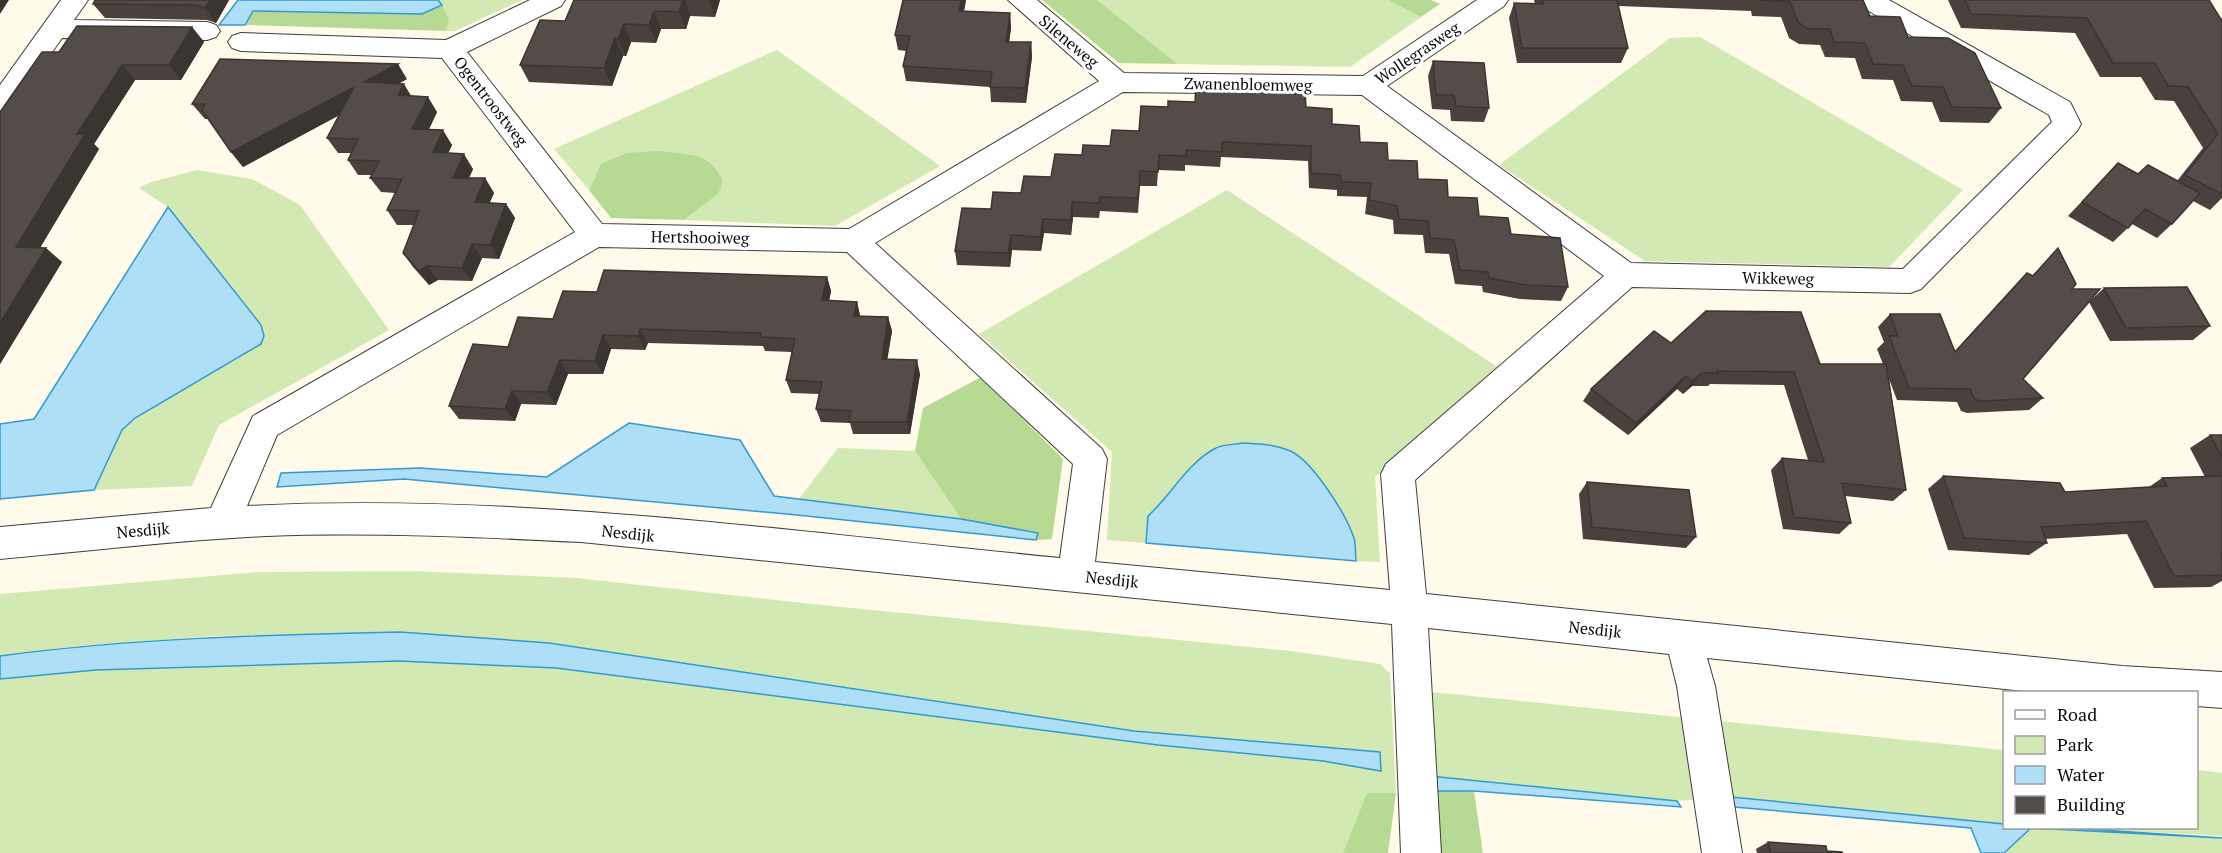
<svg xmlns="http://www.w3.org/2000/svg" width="2222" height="853" viewBox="0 0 2222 853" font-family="'PT Serif',serif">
	<rect width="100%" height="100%" fill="#fffaea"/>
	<path fill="#d2e9b4" d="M438,0H522L455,31H446L449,20Z
		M1097,0H1388L1421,17L1350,67L1178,64Z
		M1700,37L1963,190L1889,267L1645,261L1499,165L1670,38Z
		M777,50L940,166L835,226L684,220L718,194L601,164L589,190L554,149Z
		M197,170L252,179L300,205L389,330L219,425L192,486L94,490L122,430L135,418L261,344L264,336L168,207L139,188L151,182Z
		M1227,190L1499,368L1375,477L1380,562L1356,561C1354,537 1348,520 1333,501L1181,479L1166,500L1148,516L1146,543L1107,540L1112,452L979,334Z
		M838,448L915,451L961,519L798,500Z
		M411,571L576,578L831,606L1291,651L1380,664L1390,673L1396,793L1367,794L1343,853H0V679L96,670L399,661L556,668L1158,745L1323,761L1381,771L1379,752L1134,731L549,643L400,632L214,636L67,647L0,656V594L258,572Z
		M1403,689L2004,750V824L1731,797L1677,801L1429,776Z
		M2197,770L2222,773V836L2072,828H2196Z
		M2031,828L2222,838V853H2004Z"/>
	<path fill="#b6da93" d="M1042,0H1097L1178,64L1119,63Z
		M1388,0H1431L1440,4L1421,17Z
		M442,5L449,20L446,31L245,25L253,11L422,14Z
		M661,151C690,155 711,152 723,182L718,194L684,220L611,218L589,190L601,164L627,153Z
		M981,377L1063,459L1052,539L1036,540L1038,533L961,519L915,451L923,408Z
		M1431,791H1474L1483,853H1420Z
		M1367,793H1396L1388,853H1343Z"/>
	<path fill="#aedff7" stroke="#3499cf" stroke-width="1.5" d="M238,0H438L442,5L422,14L253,11L245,25H219Z
		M168,207L261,325L264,336L261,344L135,418L122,430L94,490L0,499V424L34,419Z
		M629,423L740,440L774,496L961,519L1038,533L1036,540L787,514L404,479L277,487L281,473L420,468L547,477Z
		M1242,443C1258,444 1273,444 1288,450C1311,458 1346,514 1354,538C1356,545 1355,553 1356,561L1146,543L1148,516C1171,495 1187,464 1214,449C1222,444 1234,445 1242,443Z
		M400,632L549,643L1134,731L1380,752L1381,771L1323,761L1158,745L556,668L399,661L96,670L0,679V656C133,638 266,635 400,632Z
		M1429,776L1677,801L1681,807L1474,791H1431Z
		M1731,797L2004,824V828H2072L2222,838L2031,828L2004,853H1981L1971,828L1734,807Z"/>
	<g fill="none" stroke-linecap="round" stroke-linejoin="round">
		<defs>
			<path id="minor" d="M61,0H88L74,20L207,22L216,25L220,31L216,37L207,40L62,38L10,112L0,115V85Z
				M530,0H565L561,6L467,52L602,224L849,229L1099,81L1008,0H1037L1124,73L1363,76L1477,0H1508L1504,6L1387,86L1631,263L1903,269L2052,122L2049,115L2037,108L1860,6L1856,0H1889L2070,102L2081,124L2077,131L1921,289L1910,293L1632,287L1415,480L1426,594L2122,666L2222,672V708L2196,706V692H2034L1707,658L1715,686L1742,853H1702L1677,686L1669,654L1428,628L1441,853H1401L1392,624L581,542C477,537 372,532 267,536C178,540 89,551 0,559V527L211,508L253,416L575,232L442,58L241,51L232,48L228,42L232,36L241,33L446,40ZM1123,92L1362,95L1604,276L1386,464L1381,474L1390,590L1095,562L1107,459L1102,449L875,243ZM599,247L847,252L1073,464L1060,558C791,532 517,492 247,506L277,435Z"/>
		</defs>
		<use href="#minor" stroke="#3e3e3e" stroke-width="2"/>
		<use href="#minor" fill="#fff" fill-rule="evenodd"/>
	</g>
	<path fill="#48413e" d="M95,0H229L216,23L207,20L105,18L93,4Z
		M574,0H720L715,17L690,16L686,29H661L656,43L631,42L626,56H623L612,86L529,82L520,65L565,21Z
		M903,0H966L964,11L1010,13L1011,28L1009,42H1031L1032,57L1026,103L991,102L990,87L906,81L903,66L906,51L898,50L895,35Z
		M1534,0H1863L1870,16L1908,37L2001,108L1989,123L1940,122L1932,102L1901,101L1893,80L1862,79L1855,58L1825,57L1820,45L1799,44L1789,38L1781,17L1752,16L1751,11L1618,6L1628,48L1621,63H1517L1509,18L1514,3L1535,4Z
		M1948,0H2209L2222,21V198L2210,210L2193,201L2172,224L2157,238L2132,224L2113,242L2068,216L2118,163L2138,174L2177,181L2203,148L2174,101L2155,100L2141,77H2100L2075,33L1961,28Z
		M192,27L204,42L181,80H135L94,144L99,149L40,248L62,262L0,364V112L59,52Z
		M1433,61L1489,108L1484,122L1451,121L1450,110L1432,109L1428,76Z
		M407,79L398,84L411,96L437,112L429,129L452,145L448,153L473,169L469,178H485L494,193L489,203L506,204L515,218L499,259L482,258L472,281L438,280L429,285L413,267L403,253L414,225H397L387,210L395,193L381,192L370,178L372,175H358L348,160L351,153H338L327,138L339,115L243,167L231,152L208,119H205L192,104Z
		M1168,107H1306L1388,160L1479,216L1511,234L1568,287L1561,301L1520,299L1483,292L1482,286L1455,284L1449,254L1425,253L1423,235L1394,234L1393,220L1365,214L1367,197L1337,196V190L1309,188L1308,161L1221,157L1220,167L1185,165V171L1158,170L1157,186H1140L1138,213L1100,211L1099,218L1073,217L1071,235L1044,233L1041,251L1012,250L1010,267L957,265L955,251L991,209L1051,177L1082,155L1110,146L1139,131Z
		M2058,248L2072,289L2023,379L2043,398L2029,410L1967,413L1961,411L1957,402L1897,400L1889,379L1906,490L1893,501L1845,496L1851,523L1839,534L1783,529L1771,470L1782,458L1808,460L1784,385L1710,384L1708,386H1692L1683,394L1677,389L1628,435L1583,401L1591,389L1671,343L1820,364H1883L1877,349L1884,342L1878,327L1890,314L1955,351L2027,273L2032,276Z
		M827,277L831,291L829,300L857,302L860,316L888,317L892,331L887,360L920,374L910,434H853L850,423L821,422L816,409L819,394L791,393L786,380L792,352L765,351L763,346L648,343L645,350L611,349L603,374H568L556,405L521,404L515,421L459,419L449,406L508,347L597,292Z
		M2104,288L2210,326L2193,340L2110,341L2089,302Z
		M2210,435H2222V581L2211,587L2154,588L2127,534L2045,539L2047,543L2029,555L1948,550L1928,489L1943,476L2065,492L2149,487L2162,478L2205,477L2190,448Z
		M1587,482L1696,537L1686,548L1583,539L1579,494Z
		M1768,842L1827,851L1842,853H1757L1756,849Z"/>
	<path fill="#3b3532" d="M0,0H9L0,14Z
		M210,0H229L216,23L205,8Z
		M683,0H685L690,16L686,29L679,12Z
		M709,0H720L715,17Z
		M961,0H966L961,26L959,11Z
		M654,11L661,29L656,43L649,25Z
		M1010,13L1011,28L1007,57L1006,42Z
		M624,24L631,42L626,56L618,39Z
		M192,27L204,42L181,80L169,65Z
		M615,38L623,56L612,86L604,68Z
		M1031,42L1032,57L1026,103L1025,88Z
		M398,64L407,79L373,97L364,82Z
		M122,65L135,80L94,144L99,149L32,261L16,247L77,134Z
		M404,84L413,99L398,95Z
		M354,87L364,102L243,167L231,152Z
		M428,97L437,112L422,144L412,129Z
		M443,130L452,145L442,167L433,152Z
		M464,154L473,169L462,192L453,178Z
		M485,178L494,193L484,216L475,202Z
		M1072,202L1073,217L1071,235V220Z
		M506,204L515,218L499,259L490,245Z
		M1043,219L1044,233L1041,251L1040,237Z
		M1011,235L1012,250L1010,267L1008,253Z
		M472,244L482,258L472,281L462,268Z
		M46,248L62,262L0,364V323Z
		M427,266L438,280L429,285L419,271Z
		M827,277L831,291L827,313L822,300Z
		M857,302L860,315L858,330L854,316Z
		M888,317L892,331L885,373L882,359Z
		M640,329L648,343L645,350L638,336Z
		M603,335L611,349L603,374L595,361Z
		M560,360L568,374L556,405L547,392Z
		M917,360L920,374L910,434L907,422Z
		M1702,373L1692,386L1683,394L1692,381Z
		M1686,376L1677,389L1628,435L1636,423Z
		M512,391L521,404L515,421L505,409Z"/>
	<path fill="#544c48" stroke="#3b3532" stroke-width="1.5" d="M95,0H210L205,8L196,5L93,4Z
		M574,0H683L679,12L654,11L649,25L624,24L618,39L615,38L604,68L520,65L540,20L565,21Z
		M903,0H961L959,11L1010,13L1006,42H1031L1025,88L990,87L992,72L903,66L910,36L895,35Z
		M1543,0H1617L1628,48H1522L1514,3L1543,4Z
		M1760,0H1863L1870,16L1900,17L1908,37L1948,38L1975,53L2001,108L1952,107L1943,87L1912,86L1903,65L1873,64L1865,43L1834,42L1830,29H1808L1798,22L1790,2Z
		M1965,0H2209L2222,21V194L2185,175L2218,134L2188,87L2168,86L2155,63H2113L2087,18L1971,14Z
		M77,26L192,27L169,65H122L77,134H85L16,247L46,248L0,323V112L42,52H59Z
		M220,59L398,64L364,82L404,84L398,95L428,97L412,129L443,130L433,152L464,154L453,178H485L475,202L506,204L490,245L472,244L462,268L427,266L419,271L403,253L419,211L387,210L402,179L370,178L379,161L348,160L358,139L327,138L354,87L231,152L202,110L205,104H192Z
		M1433,61L1484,63L1489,108L1456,106L1454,95H1436Z
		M1196,86L1305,92L1306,107L1332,109V124L1359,126L1360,142L1387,143L1388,160L1417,161L1418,179L1447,180L1448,197L1477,198L1479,216L1508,218L1511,234L1560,238L1568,287L1526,285L1489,278L1488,272L1460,270L1454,240L1430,238L1428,221L1399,219L1397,206L1369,200L1371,183L1341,182L1340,175L1311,173V146L1222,142V152L1186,150V156L1159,155L1158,172L1140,171L1138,198L1100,197L1099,203L1072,202L1071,220L1043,219L1040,237L1011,235L1008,253L955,251L962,208L991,209L993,192L1021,193L1024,176L1051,177L1055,154L1082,155L1083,145L1110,146L1112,130L1139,131L1141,106L1168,107V101L1195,102Z
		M2118,163L2138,174L2148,165L2200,193L2172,224L2145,209L2128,228L2082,202Z
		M2058,248L2076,284L2072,289H2100L2023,379L2043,398L1980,401L1974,399L1970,389L1909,388L1889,336H1898L1890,314H1940L1955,352L2027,273L2033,276Z
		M604,270L827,277L822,300L857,302L854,316L888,317L882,359L917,360L907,422H849L851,411L816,409L822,382L786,380L795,339L760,337L761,333L640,329L638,336L603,335L595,361L560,360L547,392L512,391L505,409L449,406L473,344L508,347L518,317L553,319L563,291L597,292Z
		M2187,287L2210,326L2126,328L2104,288Z
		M1706,311L1801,312L1820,364H1886L1906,490L1842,483L1851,523L1794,517L1782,458L1824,462L1794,372L1717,371L1718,373H1702L1692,381L1686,376L1636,423L1591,389L1654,331L1671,343Z
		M2210,435H2222V457Z
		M1943,476L2060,483L2065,492L2167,486L2162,478L2222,476V554H2221L2222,555V575L2174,576L2146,521L2041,527L2047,543L1964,538Z
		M1587,482L1689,490L1696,537L1592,527Z
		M1768,842L1826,846L1827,851L1842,852V853H1771Z"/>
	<g text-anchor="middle" stroke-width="6" stroke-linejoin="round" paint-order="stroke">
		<g font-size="16" fill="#0b0b0b" stroke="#fff">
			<text transform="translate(1069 41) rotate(40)" y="6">Sileneweg</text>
			<text transform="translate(1417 53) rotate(-34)" y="6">Wollegrasweg</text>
			<text transform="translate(1248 84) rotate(1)" y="6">Zwanenbloemweg</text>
			<text transform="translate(491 101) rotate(52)" y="6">Ogentroostweg</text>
			<text transform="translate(700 237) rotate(1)" y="6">Hertshooiweg</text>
			<text transform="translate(1778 278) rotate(1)" y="6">Wikkeweg</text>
			<text transform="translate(143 530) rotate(-5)" y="6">Nesdijk</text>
			<text transform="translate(628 533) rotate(6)" y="6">Nesdijk</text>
			<text transform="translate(1112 579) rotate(6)" y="6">Nesdijk</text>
			<text transform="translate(1595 629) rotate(6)" y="6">Nesdijk</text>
		</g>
	</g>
	<rect x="2003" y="691" width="195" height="138" fill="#ffffff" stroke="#9d9d9d" stroke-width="1.5"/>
	<rect x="2015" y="710" width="30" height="9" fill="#ffffff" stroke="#9d9d9d" stroke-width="1.5"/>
	<text x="2057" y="721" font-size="18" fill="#0b0b0b">Road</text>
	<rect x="2015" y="736" width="30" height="18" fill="#d2e9b4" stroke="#9d9d9d" stroke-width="1.5"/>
	<text x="2057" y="751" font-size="18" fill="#0b0b0b">Park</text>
	<rect x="2015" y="766" width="30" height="18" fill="#aedff7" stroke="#9d9d9d" stroke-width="1.5"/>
	<text x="2057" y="781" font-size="18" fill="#0b0b0b">Water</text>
	<rect x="2015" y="796" width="30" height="18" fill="#544c48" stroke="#9d9d9d" stroke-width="1.5"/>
	<text x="2057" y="811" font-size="18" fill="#0b0b0b">Building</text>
</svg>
